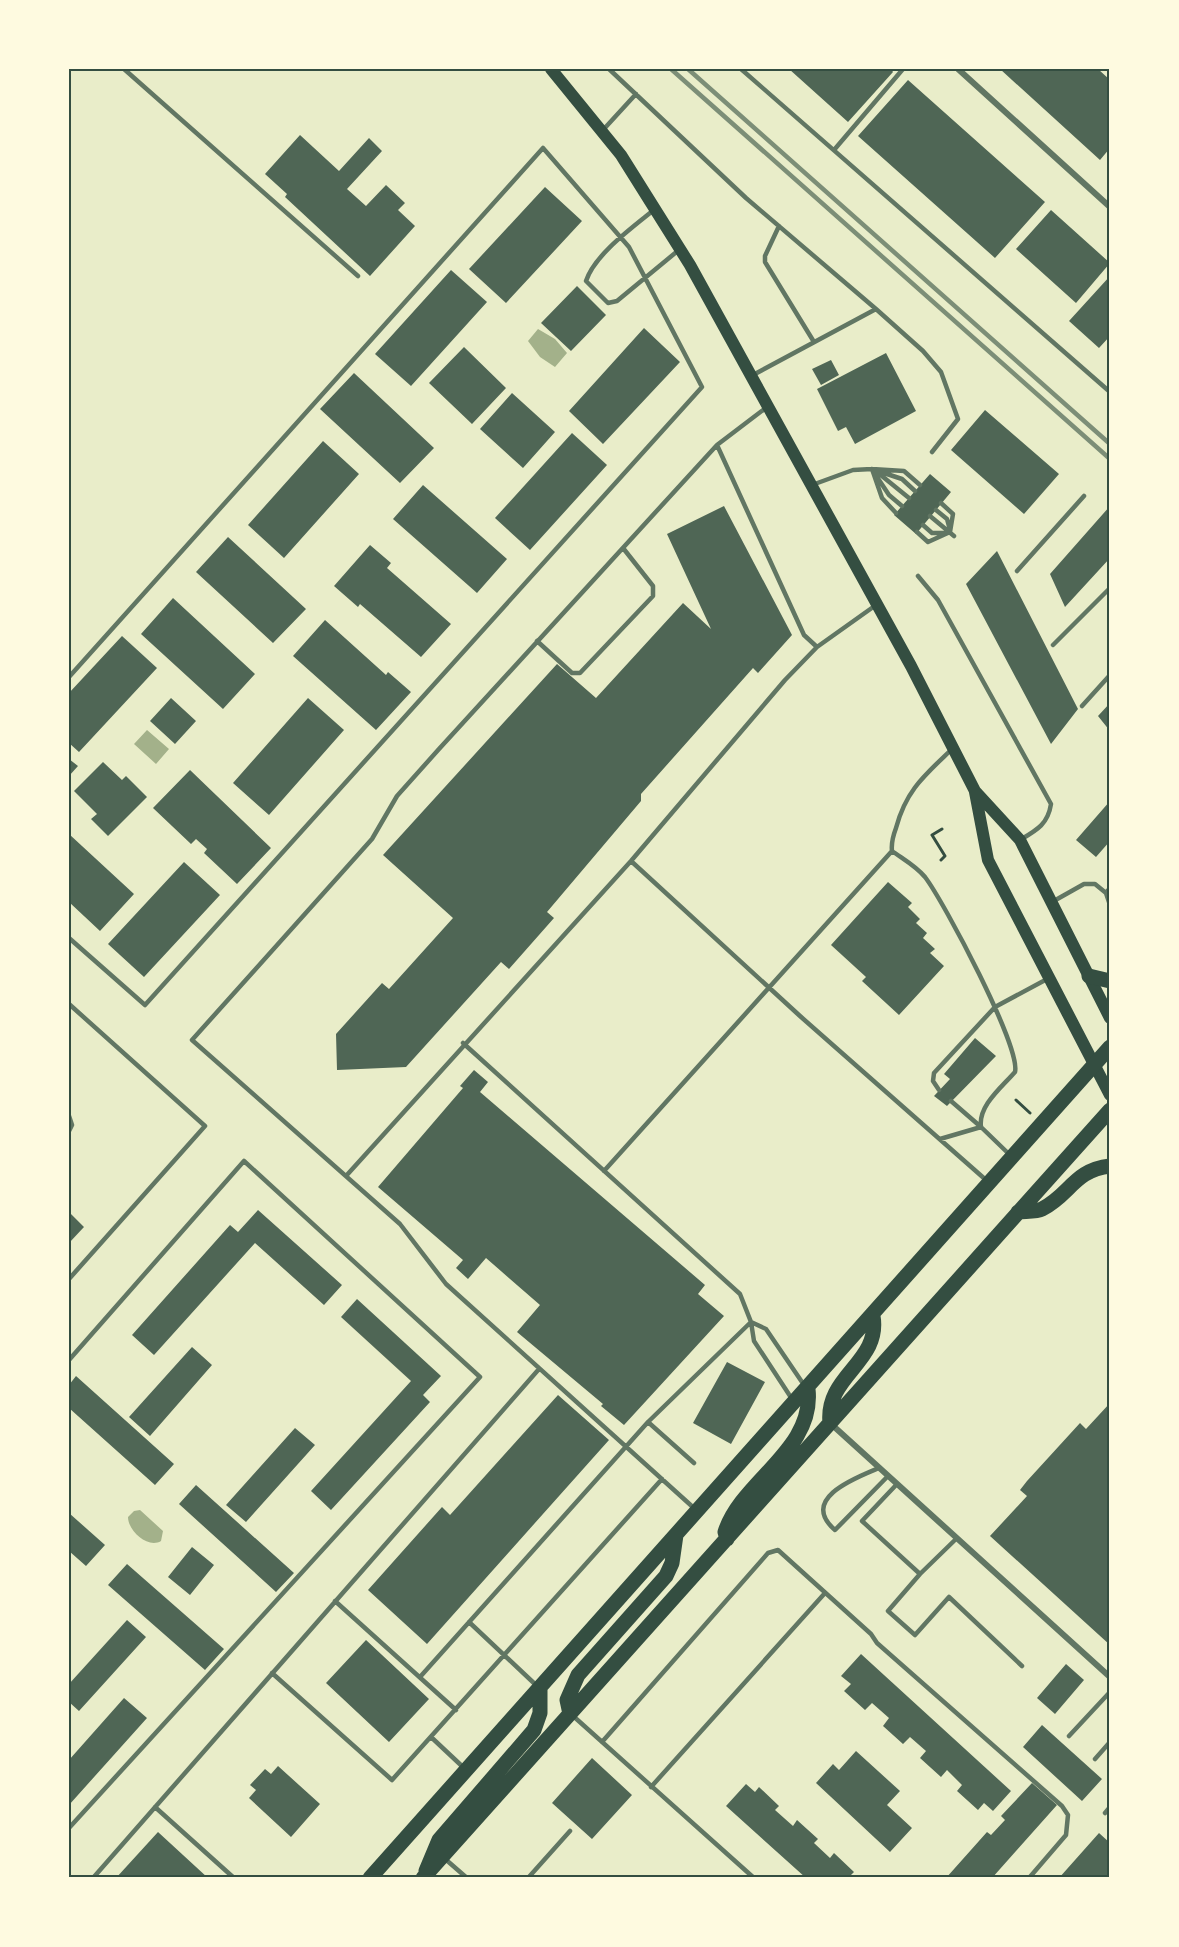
<svg xmlns="http://www.w3.org/2000/svg" width="1179" height="1947" viewBox="0 0 1179 1947" font-family="'Titillium Web',sans-serif">
	<rect width="100%" height="100%" fill="#e9edc9"/>
	<path fill="#a3b18a" d="M538,329L555,339L567,353L555,367L540,357L528,341Z
		M147,730L169,749L156,764L134,744Z
		M140,1510L163,1531L161,1541C148,1549 128,1531 128,1517L134,1511Z"/>
	<path fill="#4f6655" d="M789,69H891L893,72L848,122Z
		M1000,69H1098L1110,80V148L1100,160Z
		M908,80L1045,202L995,258L858,136Z
		M300,135L339,171L369,138L382,151L347,189L366,206L386,185L405,203L398,210L415,226L370,276L285,197L287,194L265,174Z
		M545,187L582,221L506,303L469,269Z
		M1051,210L1110,263L1076,303L1016,249Z
		M451,270L487,302L411,386L375,354Z
		M1110,276V336L1099,348L1069,321Z
		M577,286L606,315L571,351L541,323Z
		M644,328L680,362L603,444L569,411Z
		M464,347L506,388L472,424L429,383Z
		M886,353L916,411L855,444L846,427L838,431L817,389Z
		M831,360L839,375L821,385L812,369Z
		M354,373L434,448L400,483L320,409Z
		M512,393L555,432L523,468L480,429Z
		M985,410L1059,474L1024,514L951,450Z
		M572,433L607,465L530,550L495,518Z
		M323,441L359,474L284,558L248,525Z
		M930,474L951,492L916,534L894,515Z
		M423,485L507,559L477,593L393,519Z
		M724,506L792,635L758,673L753,668L641,794V801L547,912L554,918L509,969L501,962L406,1067L337,1070L336,1034L382,983L389,989L453,918L383,855L557,664L596,698L683,603L711,629L667,534Z
		M1110,506V558L1065,607L1050,574Z
		M228,537L306,609L273,643L196,572Z
		M370,545L391,563L387,568L451,624L421,657L360,604L358,607L334,586Z
		M997,551L1078,709L1051,744L966,584Z
		M173,598L255,674L223,709L141,634Z
		M325,620L386,675L388,672L411,692L376,730L293,656Z
		M122,636L157,668L79,752L69,743V693Z
		M171,698L196,721L175,744L150,721Z
		M308,698L344,730L269,815L233,783Z
		M1110,703V731L1098,716Z
		M69,759L78,766L69,776Z
		M103,762L122,780L126,776L147,797L108,836L91,819L97,814L74,791Z
		M190,770L271,848L237,884L204,853L207,849L196,839L191,844L153,808Z
		M1110,801V841L1096,857L1076,840Z
		M69,834L134,894L100,931L69,902Z
		M184,862L220,895L144,977L108,944Z
		M888,882L912,903L908,907L920,919L916,923L927,933L923,938L935,949L930,953L944,966L899,1015L862,981L866,977L831,945Z
		M975,1038L996,1056L947,1106L934,1096L950,1079L944,1074Z
		M474,1070L488,1082L480,1092L705,1285L698,1294L724,1316L624,1425L601,1406L603,1404L517,1332L540,1305L486,1258L468,1279L456,1268L463,1260L378,1187L463,1088L460,1086Z
		M258,1210L342,1285L324,1305L255,1243L154,1355L132,1335L230,1225L238,1232Z
		M69,1212L84,1227L69,1243Z
		M357,1299L441,1376L423,1395L430,1402L331,1510L311,1491L411,1381L341,1317Z
		M192,1347L212,1365L150,1436L129,1417Z
		M727,1362L765,1382L731,1444L693,1423Z
		M76,1376L174,1464L155,1485L69,1408V1385Z
		M558,1395L609,1440L427,1644L368,1590L442,1507L450,1515Z
		M1110,1403V1645L990,1536L1027,1496L1020,1490L1027,1481L1080,1423L1086,1429Z
		M295,1428L315,1445L246,1522L226,1505Z
		M196,1485L294,1573L276,1592L179,1504Z
		M69,1513L105,1545L86,1566L69,1551Z
		M192,1547L214,1565L190,1595L168,1577Z
		M127,1564L224,1649L205,1670L108,1585Z
		M127,1620L146,1637L79,1711L69,1702V1684Z
		M366,1640L429,1699L389,1742L326,1683Z
		M861,1654L1011,1791L993,1811L984,1803L978,1810L957,1791L962,1785L947,1770L941,1777L920,1758L926,1751L910,1737L903,1744L883,1726L889,1718L872,1703L865,1710L844,1691L851,1684L841,1676Z
		M1066,1664L1084,1680L1055,1714L1037,1698Z
		M124,1698L147,1718L69,1805V1760Z
		M1042,1725L1102,1779L1082,1801L1023,1747Z
		M856,1751L900,1791L887,1805L912,1828L890,1852L816,1783L833,1764L839,1770Z
		M592,1758L632,1795L592,1839L552,1803Z
		M278,1766L320,1804L291,1837L249,1798L256,1790L250,1785L265,1769L271,1774Z
		M1032,1783L1057,1805L992,1878H946L987,1832L991,1835L1005,1820L1001,1816Z
		M746,1784L755,1792L759,1787L779,1806L775,1810L793,1826L797,1820L818,1839L814,1843L830,1858L834,1853L854,1872L850,1876L852,1878H806L726,1806Z
		M158,1832L208,1878H116Z
		M1099,1833L1110,1843V1873L1105,1878H1059Z"/>
	<g fill="none" stroke-linecap="round" stroke-linejoin="round">
		<path stroke="#344e41" stroke-width="3" d="M941,860L945,856L932,835L942,829
			M1016,1100L1030,1113"/>
		<path stroke="#617663" stroke-width="4.5" d="M124,69L358,276
			M609,69L746,198L876,309L753,375
			M741,69L1110,392
			M603,130L636,94
			M834,150L903,69
			M655,209C633,227 595,254 586,281L608,303L617,301L680,249
			M779,226L765,256V262L814,342
			M876,309L923,351L941,372L958,419L932,452
			M717,445L804,635L817,647
			M872,469L882,498L896,513
			M877,472L909,498
			M881,472L902,479L915,491
			M875,474L889,495L902,506
			M812,485L853,470L872,469L904,471L920,485
			M941,503L953,514L950,532
			M936,510L947,519L950,530
			M930,516L954,536
			M923,525L932,533H945
			M917,532L928,542L950,532
			M1017,571L1084,496
			M918,576L938,600L1051,804C1048,824 1037,830 1020,840
			M537,641L572,673H580L653,596V586L623,548
			M1053,645L1110,588
			M69,677L543,148L629,247L702,387L145,1005L69,938
			M1082,706L1110,675
			M952,749C925,775 906,790 896,828C893,836 891,843 892,851C903,859 916,866 925,877C944,902 1021,1047 1015,1072C1001,1088 978,1106 981,1127
			M631,861L800,1016L986,1180
			M1106,893L1110,905
			M1052,902L1084,884H1095L1106,893L1110,888
			M69,1004L205,1126L69,1279
			M463,1043L740,1294L751,1322L754,1341L792,1399
			M939,1090L933,1081L934,1073L995,1007L1049,978
			M951,1101L981,1127
			M69,1116L72,1125L69,1131
			M940,1139L981,1127L1011,1156
			M604,1171L892,851
			M346,1176L631,861L785,680L817,647L876,605
			M751,1322L766,1329L804,1385
			M69,1360L244,1161L480,1377L69,1828
			M648,1422L694,1463
			M879,1468C855,1478 799,1499 835,1530L888,1476
			M897,1484L862,1521L920,1574L957,1538
			M695,1509L446,1284L400,1224L192,1040L372,839L397,796L439,749L717,445L767,407
			M920,1574L888,1611L915,1635L949,1597L1022,1666
			M335,1601L456,1710
			M469,1622L537,1686
			M272,1673L392,1780L662,1479
			M420,1677L648,1422L751,1322
			M572,1715L754,1878
			M1069,1736L1110,1692
			M431,1737L464,1768
			M602,1742L768,1553L778,1550L871,1634L877,1643L1062,1806L1068,1815L1066,1835L1029,1878
			M1095,1759L1110,1742
			M651,1787L825,1593
			M155,1807L234,1878
			M1105,1813L1110,1807
			M444,1858L467,1878
			M93,1878L539,1369
			M528,1878L570,1831"/>
		<path stroke="#617663" stroke-width="6" d="M958,69L1110,207
			M830,1423L1110,1677"/>
		<path stroke="#344e41" stroke-width="12" d="M551,69L621,155L690,265L911,666L975,791L1020,840L1110,1018
			M975,792L988,860L1110,1095"/>
		<path stroke="#344e41" stroke-width="15" d="M1089,976L1110,981
			M1018,1212C1025,1211 1036,1212 1042,1209C1070,1195 1074,1170 1110,1166
			M830,1423C825,1375 881,1363 873,1316
			M727,1539L725,1532C742,1480 815,1450 808,1389
			M570,1714L567,1700L578,1675L666,1576L672,1563L676,1535
			M426,1871L439,1840L534,1730L540,1713V1688
			M370,1878L1110,1047
			M423,1878L1110,1110"/>
		<path stroke="#7c8e77" stroke-width="4.5" d="M671,69L1110,459
			M688,69L1110,444"/>
	</g>
	<rect width="1179" height="1947" fill="none" stroke="#fefae0" stroke-width="141"/>
	<rect x="70" y="70" width="1038" height="1806" fill="none" stroke="#344e41" stroke-width="2"/>
</svg>
